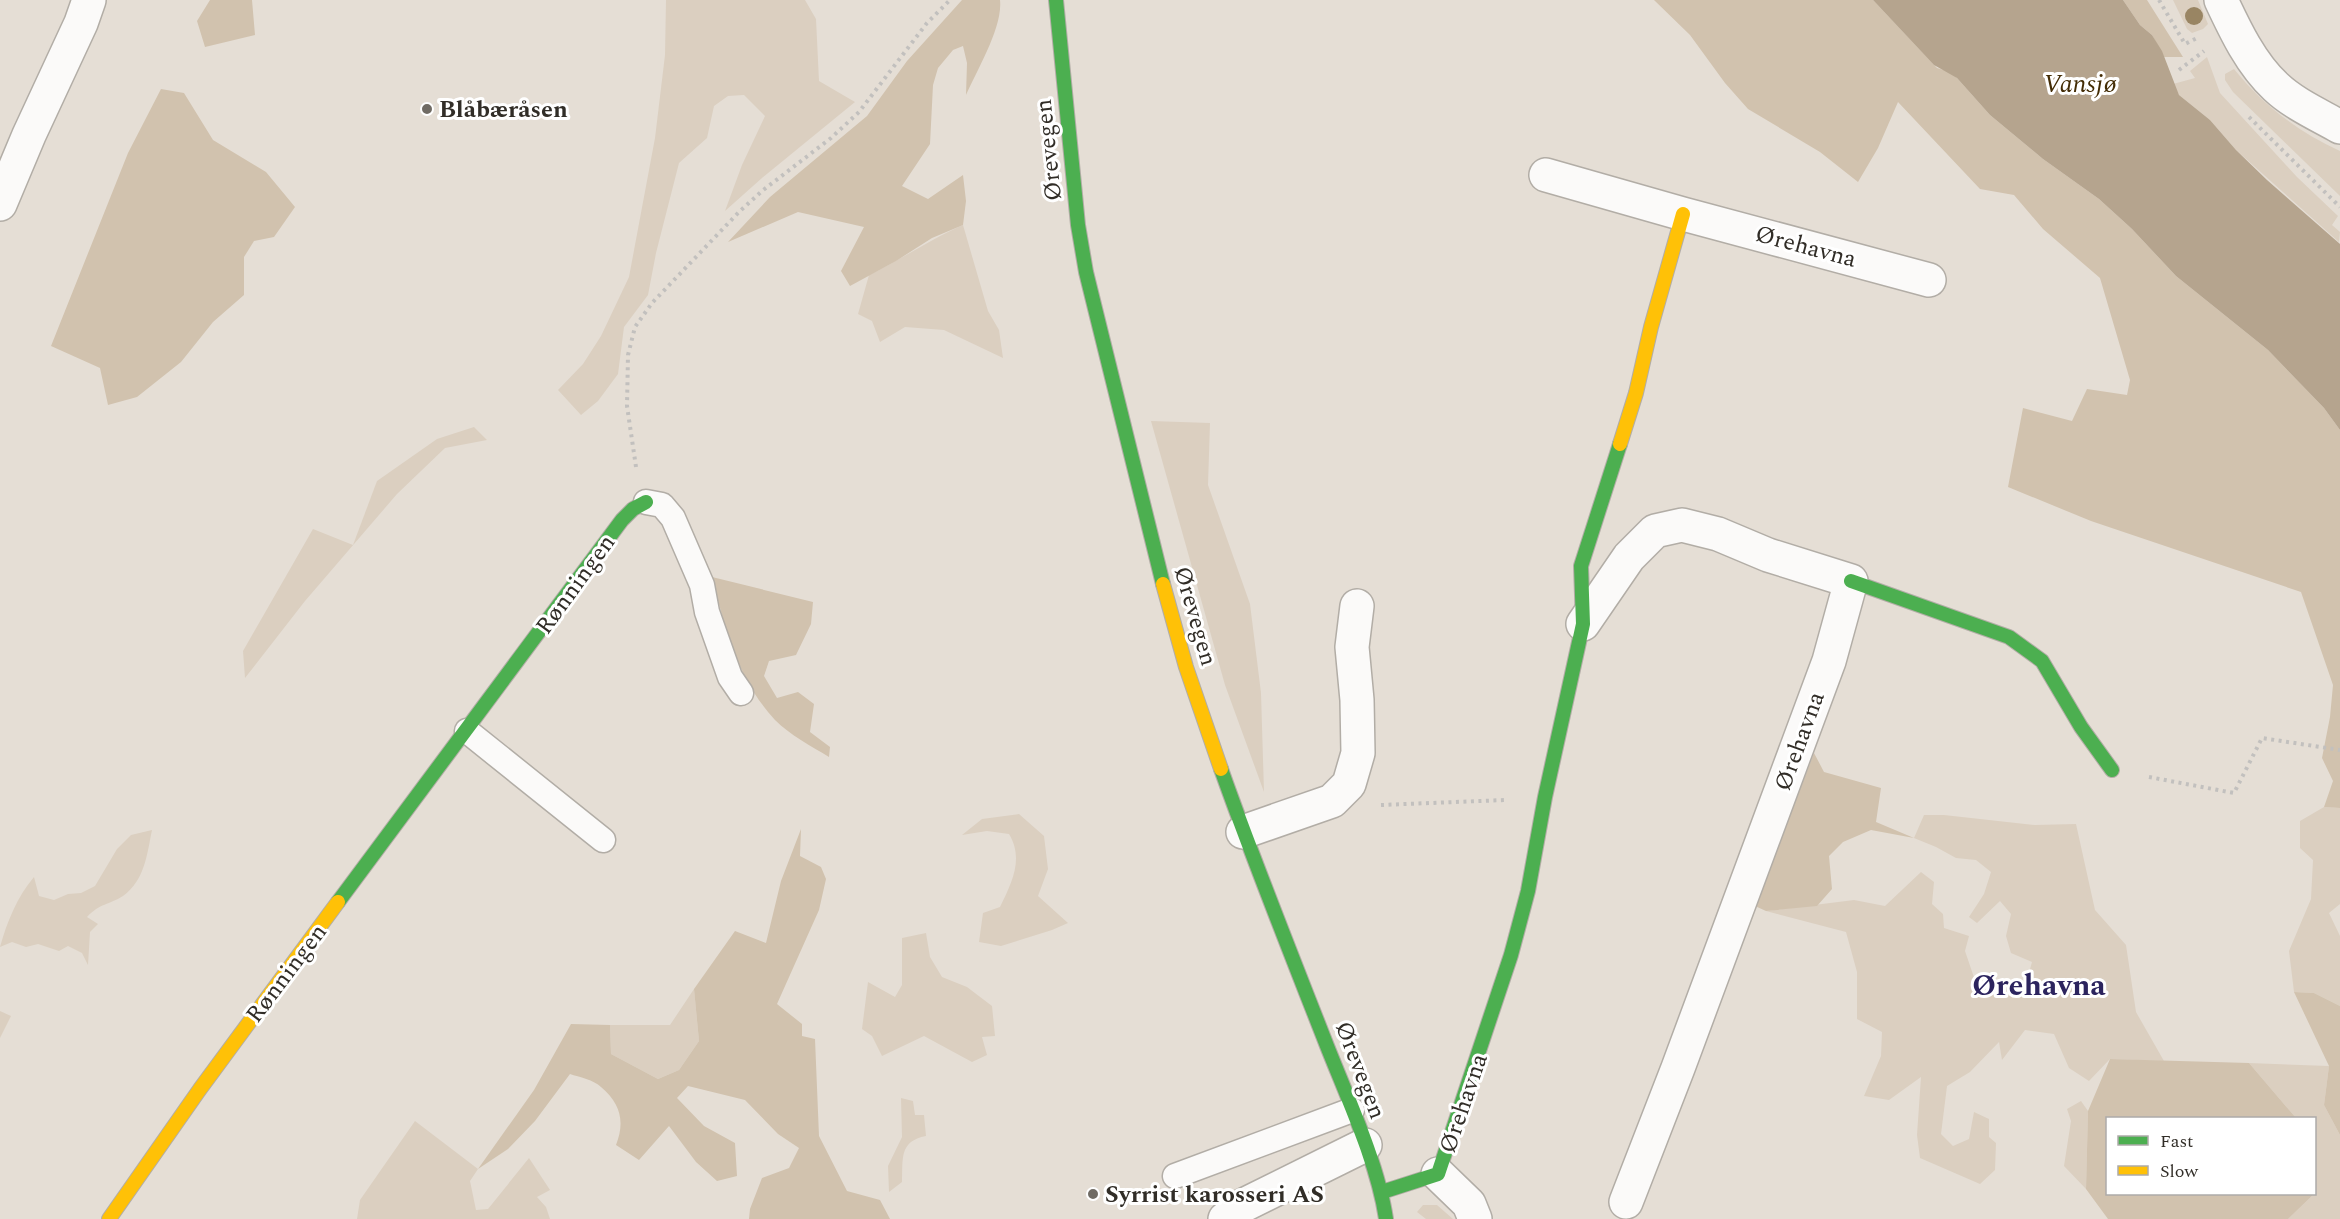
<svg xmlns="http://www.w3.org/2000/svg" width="2340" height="1219" viewBox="0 0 2340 1219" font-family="Spectral,serif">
	<rect width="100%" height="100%" fill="#e5ded5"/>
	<path fill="#dbcfc0" d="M666,0H805L816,19L819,81L855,102L762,178L725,211L742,165L765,116L744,95L728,96L714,106L707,138L679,163L656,253L648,295L624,327L618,374L598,401L581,415L558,390L583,364L601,336L629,277L655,138L665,55Z
		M2173,0H2198L2208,24L2203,29L2192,33L2187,29Z
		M2207,57L2220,93L2297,177L2338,216L2332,225L2340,232L2339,242L2236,150L2210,120L2179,95L2173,84L2195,78L2190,71Z
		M2234,69C2263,105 2298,132 2340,151V196L2233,92L2225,80V74Z
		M963,225L988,311L999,330L1003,358L944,330L905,327L880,342L872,321L858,314L869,275C902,259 929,240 963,225Z
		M1151,421L1210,423L1208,485L1250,604L1261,693L1264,792L1225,685Z
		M474,427L487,440L445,448L397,494L305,601L245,678L243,651L313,529L353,545L377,481L437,439Z
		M2324,807L2340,808V904L2329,913L2340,936V1006L2314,993L2294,992L2289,951L2311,899L2313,860L2300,848V821Z
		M1019,814L1044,836L1048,869L1038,896L1068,923L1052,930L1001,946L979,942L983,913L1000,907C1012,882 1024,859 1009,834L987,831L962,835L982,819Z
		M1924,815H1944L2035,825L2076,824L2095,910L2126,945L2136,1012L2164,1061L2110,1059L2089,1081L2069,1068L2054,1034L2025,1030L2002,1060L1999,1042L1970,1072L1947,1086L1941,1134L1953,1146L1969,1139L1974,1112L1989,1119V1137L1996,1143L1995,1170L1980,1184L1920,1158L1917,1135L1921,1077L1889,1100L1864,1096L1881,1056L1882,1032L1857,1019V972L1846,932L1766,911L1854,900L1885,906L1921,872L1934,882L1932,904L1943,914L1944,928L1969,936L1965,951L1980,995L2023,994L2032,962L2011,953L2006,936L2011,914L2000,901L1977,923L1969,917L1984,894L1991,872L1976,860L1956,858L1936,847L1914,838Z
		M152,830C147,854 145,880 123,896C109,905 100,903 87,917L98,924L90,932L88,965L82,953L68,946L59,951L38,944L26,947L12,942L0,947C7,922 17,897 34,877L39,896L54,900L68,894L81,893L95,886L117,849L131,835Z
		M926,933L930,957L942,977L967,987L992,1006L995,1036L982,1037L987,1055L972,1062L924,1036L882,1056L872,1036L862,1029L868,982L895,997L902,985V938Z
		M694,989L699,1041L679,1070L658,1079L611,1054L610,1025H670Z
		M0,1011L11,1016L0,1038Z
		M2249,1063L2329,1066L2324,1105L2340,1135V1219H2288L2314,1194L2316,1153L2314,1118H2296Z
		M901,1098L913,1101L915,1115H924L926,1136C899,1141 903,1159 902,1182L889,1192L888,1166L902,1137Z
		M2081,1101L2088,1111L2086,1189L2064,1166L2071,1121L2067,1109Z
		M415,1121L478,1169L470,1181L476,1210L488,1209L529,1158L550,1190L537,1197L546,1207L550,1219H357L360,1200Z
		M1423,1205H1437L1453,1219H1426L1417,1212Z"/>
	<path fill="#d1c2ae" d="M210,0H252L255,35L205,47L197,21Z
		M962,0H1000C1003,27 977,70 966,95L967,63L963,46L953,50L938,68L933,85L930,144L902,186L928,199L963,175L966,201L963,225L932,238L896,261L850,286L841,271L864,227L798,212L728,242L770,197L867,116L907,61Z
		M1654,0H1873L1937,68L1950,72L1957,78L1990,115L2043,159L2099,199L2132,229L2176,276L2268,350L2324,408L2340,430V808L2324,807L2333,781L2322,758L2330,717L2333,685L2301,592L2091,521L2008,487L2023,408L2072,421L2087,389L2127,395L2130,380L2100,278L2043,229L2014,195L1980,189L1898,102L1878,148L1858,182L1820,152L1748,109L1725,83L1690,35Z
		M2123,0H2147L2183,57H2164L2152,35L2140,25Z
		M161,89L184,93L213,140L266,172L295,207L274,237L254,241L244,257V295L213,322L181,362L137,397L108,405L100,368L51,346L128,153Z
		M712,577L813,602L811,624L796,655L769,661L764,676L777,698L798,692L814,704L810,732L830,747L829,757C811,746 790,735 775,720C738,680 725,628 712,577Z
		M1814,753L1824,772L1881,788L1876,822L1914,838L1871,830L1843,842L1829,856L1832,889L1817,906L1766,911L1755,906Z
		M801,829L800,856L821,867L826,879L819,910L777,1004L802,1024V1036L815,1039L819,1136L847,1191L880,1200L890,1219H749L750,1209L762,1178L789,1168L799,1148L778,1134L745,1100L688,1086L677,1098L704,1126L735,1143L737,1176L717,1181L696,1162L669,1126L639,1160L616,1145C625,1122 621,1104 601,1087C594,1080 579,1077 570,1074L535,1121L508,1149L478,1169L534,1090L571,1024L610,1025L611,1054L658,1079L679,1070L699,1041L694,989L735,931L766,943L781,881Z
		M2294,992L2314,993L2340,1006V1135L2324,1105L2329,1066Z
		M2110,1059L2249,1063L2296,1118H2108V1194H2314L2288,1219H2108L2086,1189L2088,1111Z"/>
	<path fill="#b5a48e" d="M1873,0H2123L2140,25L2152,35L2162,51L2179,95L2210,120L2236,150L2267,180L2340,244V430L2324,408L2268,350L2176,276L2132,229L2099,199L2043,159L1990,115L1957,78L1934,65Z"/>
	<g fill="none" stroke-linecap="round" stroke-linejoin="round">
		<defs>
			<path id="lane" d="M646,502L662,505L673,518L702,585L707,612L730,677L741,693
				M467,731L603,840
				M1175,1176L1352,1110"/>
			<path id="street" d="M2221,0C2235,30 2251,64 2276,87C2294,104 2319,115 2340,127
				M1546,175L1683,214L1929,280
				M0,204L29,135L81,23L89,0
				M1583,624L1629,557L1655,531L1682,525L1718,534L1768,555L1851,581L1829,661L1678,1068L1626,1202
				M1243,832L1332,801L1349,784L1358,753L1357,700L1352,647L1357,606
				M1438,1174L1469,1204L1475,1219
				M1225,1219L1244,1205L1365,1145"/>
			<path id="fast" d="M1056,0L1078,225L1086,272L1163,584
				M1851,581L2009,637L2042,661L2081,727L2112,770
				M1221,769C1254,862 1291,954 1327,1046C1348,1099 1378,1164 1386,1219
				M338,902L622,520L633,509L646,502
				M1382,1192L1438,1174L1511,955L1528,891L1545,797L1583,624L1581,566L1620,444"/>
			<path id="slow" d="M1620,444L1636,393L1651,327L1683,214
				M1163,584L1186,667L1221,769
				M109,1219L200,1089L338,902"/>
		</defs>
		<use href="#lane" stroke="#b2ada6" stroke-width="27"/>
		<use href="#street" stroke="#b2ada6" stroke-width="36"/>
		<use href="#fast" stroke="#b2ada6" stroke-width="16"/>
		<use href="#slow" stroke="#b2ada6" stroke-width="16"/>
		<path stroke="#c2c0be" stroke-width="4" stroke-dasharray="3 4.5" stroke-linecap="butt" d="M2159,0L2185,44L2199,37
			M2179,70L2204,51
			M2249,117L2340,207
			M636,467L627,406L628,355L635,327L652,303L739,212L762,191L831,138L859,112L927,23L950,0
			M2149,777L2234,793L2262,738L2340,750
			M1381,805L1505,800"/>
		<use href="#lane" stroke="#fbfaf9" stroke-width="24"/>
		<use href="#street" stroke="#fbfaf9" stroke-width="33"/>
		<use href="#fast" stroke="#4caf50" stroke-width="14"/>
		<use href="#slow" stroke="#ffc107" stroke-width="14"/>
	</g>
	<circle fill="#998563" cx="2194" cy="16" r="9"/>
	<g fill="#706b64" stroke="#fff" stroke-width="2">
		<circle cx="427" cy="109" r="6"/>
		<circle cx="1093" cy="1194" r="6"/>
	</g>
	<g text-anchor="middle" stroke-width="6" stroke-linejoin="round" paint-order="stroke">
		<g font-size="24" font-weight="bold" fill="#312d27" stroke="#fff" text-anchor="start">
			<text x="439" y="117">Blåbæråsen</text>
			<text x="1105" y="1202">Syrrist karosseri AS</text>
		</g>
		<g font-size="24" fill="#312d27" stroke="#fff">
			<text transform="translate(1048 150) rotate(-96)" y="8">Ørevegen</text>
			<text transform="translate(1806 246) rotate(15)" y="8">Ørehavna</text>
			<text transform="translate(575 584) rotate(-54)" y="8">Rønningen</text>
			<text transform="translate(1196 616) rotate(74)" y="8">Ørevegen</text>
			<text transform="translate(1799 741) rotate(-70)" y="8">Ørehavna</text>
			<text transform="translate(286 973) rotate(-53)" y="8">Rønningen</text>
			<text transform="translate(1361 1070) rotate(69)" y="8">Ørevegen</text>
			<text transform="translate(1463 1103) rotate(-71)" y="8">Ørehavna</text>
		</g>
		<g font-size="26" font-style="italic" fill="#432c05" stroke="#fff">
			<text x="2080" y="92">Vansjø</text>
		</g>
		<g font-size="30" font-weight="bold" fill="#2c245e" stroke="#fff">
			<text x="2039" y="995">Ørehavna</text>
		</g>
	</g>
	<rect x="2106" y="1117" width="210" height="78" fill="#ffffff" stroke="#adaba9" stroke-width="1.5"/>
	<rect x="2118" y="1136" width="30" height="9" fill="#4caf50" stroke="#adaba9" stroke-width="1.5"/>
	<text x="2160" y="1147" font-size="18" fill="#312d27">Fast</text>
	<rect x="2118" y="1166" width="30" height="9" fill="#ffc107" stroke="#adaba9" stroke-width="1.5"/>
	<text x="2160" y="1177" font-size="18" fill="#312d27">Slow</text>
</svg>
